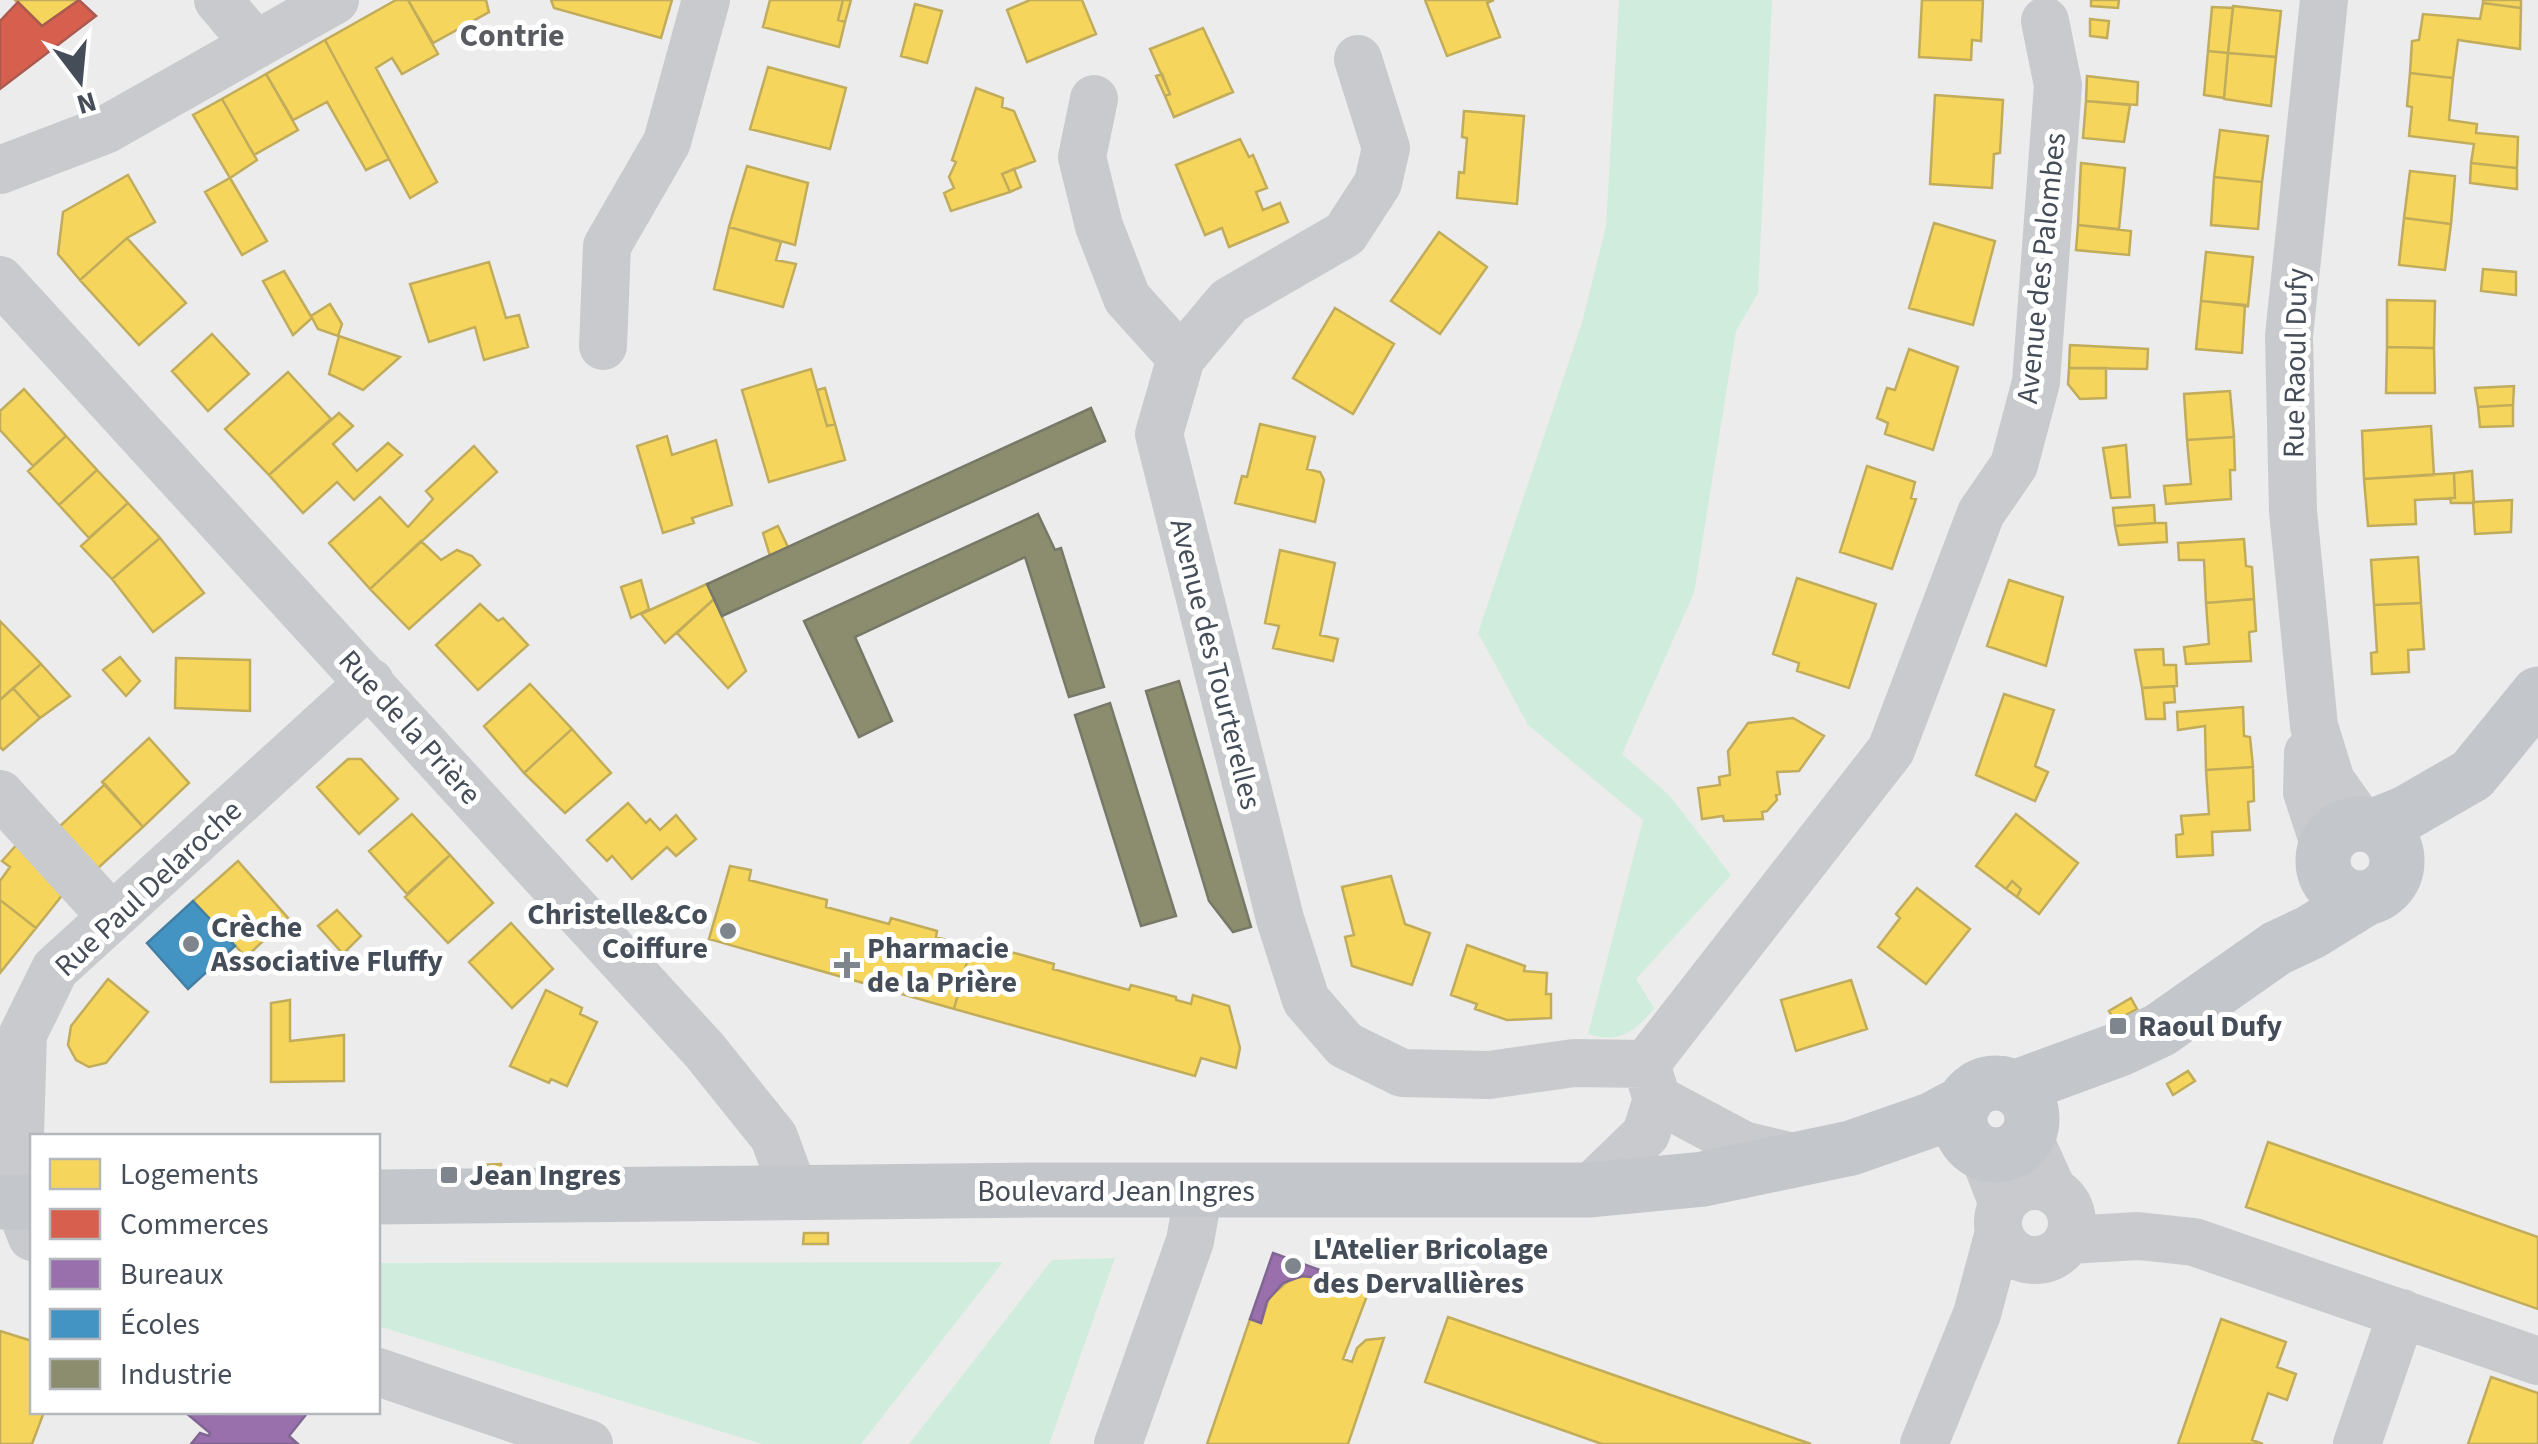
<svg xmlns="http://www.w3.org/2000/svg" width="2538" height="1444" viewBox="0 0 2538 1444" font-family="'Source Sans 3',sans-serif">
	<rect width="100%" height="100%" fill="#edecec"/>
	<path fill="#d0ecdd" d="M1619,0H1772L1758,293L1736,331L1694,593L1622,754L1669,795L1731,875L1636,979L1654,1008C1636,1032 1618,1044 1588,1034L1643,820L1528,725L1478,633L1582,323L1606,226Z
		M1115,1258L1049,1444H909L1052,1260Z
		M1003,1262L861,1444H762L378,1326V1263Z"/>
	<path fill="#f6d55c" stroke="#c1ac5b" stroke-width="2.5" d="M15,0H79L42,26Z
		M396,0H408L438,54L402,74L392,58L376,68L437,182L410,198L325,40Z
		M408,0H486L489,12L433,43Z
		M551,0H672L661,38L554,8Z
		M770,0H843L838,20L845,22L839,47L763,27Z
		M843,0H851L845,22L838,20Z
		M1030,0H1082L1096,34L1027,62L1007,10Z
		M1425,0H1494L1487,3L1500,37L1447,56Z
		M1922,0H1983L1981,41L1972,40L1971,60L1919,57Z
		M2091,0H2119L2118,8L2091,6Z
		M2483,0H2521V8L2483,3Z
		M2483,3L2521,8L2520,49L2458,40L2453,78L2410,73L2412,41L2419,40L2423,14L2480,19Z
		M915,4L942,11L927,63L901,56Z
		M2233,6L2281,11L2276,57L2228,53Z
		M2212,7L2233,8L2228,53L2208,51Z
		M2090,19L2109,21L2107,38L2090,36Z
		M1203,28L1233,92L1174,117L1165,96L1170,94L1150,49Z
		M325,40L389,159L366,170L327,102L293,120L266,74Z
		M2208,51L2228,53L2224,98L2204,95Z
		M2228,53L2276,57L2271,106L2224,99Z
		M768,67L846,88L830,149L750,129Z
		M2410,73L2453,78L2449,120L2477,124L2476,133L2518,137L2517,168L2471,163L2474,144L2409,136L2412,107L2407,106Z
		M266,74L298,130L254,155L222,99Z
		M1162,74L1170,94L1165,96L1156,76Z
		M2087,76L2138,82L2137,105L2086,101Z
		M976,88L1003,98L1002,107L1014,111L1035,161L1002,174L1010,192L951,211L944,193L954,188L949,177L956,162L952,160Z
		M1935,95L2003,100L2000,153L1994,154L1992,188L1930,184Z
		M222,99L257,160L230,178L193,115Z
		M2086,101L2130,105L2124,142L2083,138Z
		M1464,111L1524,116L1517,204L1457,198L1459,172L1464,173L1467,138L1462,137Z
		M2220,130L2268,136L2262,182L2214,177Z
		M1240,139L1249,157L1253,155L1267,188L1256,192L1263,210L1280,203L1288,222L1229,247L1222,228L1205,235L1176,165Z
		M2081,163L2125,168L2119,229L2078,225Z
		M2471,163L2517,168V189L2470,183Z
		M747,166L808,183L795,245L729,227Z
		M1014,169L1021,187L1010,192L1002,174Z
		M2410,171L2455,176L2451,224L2404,218Z
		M128,175L155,222L127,238L80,280L58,254L63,212Z
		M2214,177L2262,182L2258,229L2211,225Z
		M230,178L267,241L242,255L205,192Z
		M2404,218L2451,224L2445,270L2399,265Z
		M1934,223L1995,241L1973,325L1909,308Z
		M2078,225L2131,231L2129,255L2076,250Z
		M729,227L781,242L776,260L796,264L783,307L714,289Z
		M1439,232L1487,267L1440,334L1391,301Z
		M127,238L186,303L139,345L80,280Z
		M2206,252L2253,257L2248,306L2201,301Z
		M489,262L506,318L519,315L528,347L484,360L475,327L429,342L410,284Z
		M2483,269L2516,272V295L2481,291Z
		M284,271L312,318L293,335L263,281Z
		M2387,300L2435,301L2434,348L2387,347Z
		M2201,301L2245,305L2242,353L2196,349Z
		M330,304L342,324L338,336L318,329L311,316Z
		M1335,308L1394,344L1353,414L1293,378Z
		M212,334L249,374L208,411L172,371Z
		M339,336L400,357L363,390L329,374Z
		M2070,345L2148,349L2147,369L2069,368Z
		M2387,347L2434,348L2435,393H2386Z
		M1909,349L1958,367L1933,450L1885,434L1888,423L1877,418L1887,388L1895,390Z
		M2069,368H2106V398L2080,399L2068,384Z
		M811,369L827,426L835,424L845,460L769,482L742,390Z
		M288,372L331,419L269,475L225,429Z
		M2514,386L2513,405L2478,407L2475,388Z
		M825,388L835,424L827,426L817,390Z
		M24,389L66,436L33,466L0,430V411Z
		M2230,391L2234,437L2187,440L2184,394Z
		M2513,405V426L2480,427L2478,407Z
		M339,413L353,426L333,444L357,471L388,443L402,455L354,500L337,482L303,513L269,475Z
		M1260,424L1315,437L1307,469L1320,472L1324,480L1315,522L1235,503L1242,476L1247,477Z
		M2431,426L2434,475L2364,479L2362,431Z
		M66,436L97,470L59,505L28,471Z
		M667,436L672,455L716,440L732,505L692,518L694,523L663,533L637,446Z
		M2234,437L2235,470H2230L2231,499L2166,504L2164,486L2191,484L2187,440Z
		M2126,445L2130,497L2111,498L2103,448Z
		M474,446L497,472L370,589L329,543L380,497L408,527L433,499L426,491Z
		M1867,466L1915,482L1911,498L1916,499L1892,569L1840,552Z
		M97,470L128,503L89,538L59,505Z
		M2472,471L2474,503H2451L2450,498H2455L2454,473Z
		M2454,473L2455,498L2415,500L2416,524L2368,526L2364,479Z
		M2512,500L2511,532L2475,534L2473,502Z
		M128,503L160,538L112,579L81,546Z
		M2154,505L2155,523L2115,526L2113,508Z
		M2155,523H2166L2167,542L2119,545L2115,526Z
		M778,526L788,547L770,556L763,533Z
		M160,538L204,593L153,632L112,579Z
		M2244,539L2246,566L2252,567L2254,599L2206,603L2204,560H2179L2178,543Z
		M421,541L441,560L457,550L472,556L480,565L409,629L370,589Z
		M1280,550L1335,563L1320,635L1338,639L1333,661L1273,648L1279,626L1265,623Z
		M2418,557L2421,603L2374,605L2371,560Z
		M1797,578L1876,604L1849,688L1797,671L1799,663L1773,654Z
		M641,580L649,609L631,618L621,587Z
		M2009,580L2063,597L2046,666L1987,646Z
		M707,584L714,599L665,643L641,614Z
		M714,599L746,671L728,688L677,633Z
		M2254,599L2256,631L2249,632L2251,661L2186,664L2184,647L2209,644L2206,603Z
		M2421,603L2424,649L2408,650L2409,672L2372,674L2371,653L2377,652L2374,605Z
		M480,604L498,621L503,618L528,645L478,690L436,645Z
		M0,621L41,664L0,700Z
		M2163,649L2164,665H2176L2177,686L2142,688L2135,650Z
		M120,657L140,681L126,696L103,670Z
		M176,658L250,660V711L175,708Z
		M41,664L70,696L40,718L13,688Z
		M530,684L572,729L524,773L484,726Z
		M2174,686L2175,702L2164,703L2165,719H2146L2142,688Z
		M13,688L40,718L3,750L0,747V700Z
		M2004,694L2054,710L2035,766L2048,772L2035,801L1976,775Z
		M2243,707L2244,736L2250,737L2253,767L2206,770L2205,726L2178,730L2177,712Z
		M1793,718L1824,736L1799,771L1777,772L1780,794L1776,795L1777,800L1767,811L1762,812L1763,819L1724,821L1723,816L1702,819L1698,788L1720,785L1719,777L1730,775L1728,751L1748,723Z
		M572,729L611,773L565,813L524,773Z
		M149,738L189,783L143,827L102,782Z
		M348,759H361L398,799L359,834L317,787Z
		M2253,767L2254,801L2248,802L2250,830L2212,832L2213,855L2177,857L2176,835L2183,834L2181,816L2209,814L2206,770Z
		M105,784L143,827L97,869L59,827Z
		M628,803L646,823L650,819L660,830L676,815L696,839L676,856L667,847L632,879L612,856L607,861L587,840Z
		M412,814L450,855L407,894L369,851Z
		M2016,814L2078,863L2039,914L2017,897L2021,889L2012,881L2006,889L1976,866Z
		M20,841L72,883L36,928L0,900V881L10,867L2,861Z
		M450,855L493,903L448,943L405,897Z
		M238,861L288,918L246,957L193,901Z
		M730,866L751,870L749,880L827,900L826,907L889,924L891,918L937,931L936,937L971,947L954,1009L709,939Z
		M1391,876L1405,924L1430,933L1412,985L1352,966L1345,937L1354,935L1342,887Z
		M2012,881L2021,889L2017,897L2006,889Z
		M1917,888L1970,929L1926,984L1878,947L1900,918L1896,914Z
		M0,900L36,928L0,973Z
		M337,910L361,936L343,954L318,926Z
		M511,923L553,969L512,1008L469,962Z
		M1467,945L1525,966L1524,971L1547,973L1546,994H1551V1018L1507,1020L1475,1009L1477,1004L1451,995Z
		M971,947L1009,957L1011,952L1054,964L1053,969L1129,990L1131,985L1176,997V1000L1191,1004L1193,995L1229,1006L1240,1048L1236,1068L1201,1058L1195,1076L954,1009Z
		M108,979L148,1012L106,1063L89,1067L76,1060L68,1045L71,1026Z
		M1851,980L1867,1029L1796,1051L1781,1000Z
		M546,990L582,1008L580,1014L597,1022L567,1086L551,1079L549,1083L510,1066Z
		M2131,998L2137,1009L2115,1021L2109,1011Z
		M290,1000V1041L344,1035V1081L271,1082V1003Z
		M2188,1071L2195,1081L2173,1095L2167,1084Z
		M2268,1142L2538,1237V1309L2246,1207Z
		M501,1164L502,1175L477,1176V1165Z
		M804,1233H828V1244H803Z
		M1328,1273L1370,1288L1343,1359L1352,1362L1357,1348L1366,1340L1384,1338L1348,1444H1207L1250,1319L1261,1323L1269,1298L1290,1279L1312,1275L1326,1279Z
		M1448,1317L1811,1444H1602L1425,1382Z
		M2221,1319L2286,1342L2277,1367L2296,1374L2287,1400L2268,1393L2252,1440L2263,1444H2178Z
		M0,1331L32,1341V1412H44L32,1444H0Z
		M2491,1377L2538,1393V1444H2468Z"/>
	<path fill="#d6604d" stroke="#aa5a50" stroke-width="2.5" d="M79,0L96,16L0,89V21L18,2L42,26Z"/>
	<path fill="#9970ab" stroke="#806692" stroke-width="2.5" d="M1273,1253L1328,1273L1326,1279L1302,1276L1283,1283L1267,1301L1261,1323L1250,1319Z
		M185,1412L210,1414L308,1412L289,1436L298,1444H191L200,1433L209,1436L210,1433Z"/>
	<path fill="#4393c3" stroke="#437ea3" stroke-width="2.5" d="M193,901L235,946L188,989L147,943Z"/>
	<path fill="#8c8c6e" stroke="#767967" stroke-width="2.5" d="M1091,408L1105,441L722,616L707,584Z
		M1038,514L1055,550L1061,548L1104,687L1069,697L1025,557L855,637L892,721L859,737L804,621Z
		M1179,681L1251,927L1233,932L1209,901L1146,691Z
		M1110,703L1176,916L1141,926L1075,715Z"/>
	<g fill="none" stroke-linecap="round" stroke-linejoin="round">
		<path stroke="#c8cacd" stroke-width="48" d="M218,0L256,45
			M2324,0L2289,336L2293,511L2314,726L2331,781L2361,823
			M1358,59L1386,148L1378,183L1345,234L1229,301L1181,358L1159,434L1280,919L1306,1000L1345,1045L1402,1073L1489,1075L1574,1063L1646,1064
			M1094,99L1082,157L1099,226L1127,298L1181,358
			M0,170L105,130L335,0
			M0,280L705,1051L774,1137L794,1192
			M603,346L607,246L667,142L706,0
			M2308,753L2307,792L2325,847
			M0,794L112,917
			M1646,1064L1891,750L1981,513L2014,465L2036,382L2058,85L2045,21
			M1646,1064L1657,1099L1743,1145L1801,1159
			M2028,1136L2053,1191
			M1983,1153L2003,1204
			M1998 1223a37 37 0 1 1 74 0a37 37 0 1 1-74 0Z
			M1588,1190L1646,1134L1657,1099
			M32,1237L18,1202L23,1034L55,969L370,682
			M2069,1240L2138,1236L2194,1242L2538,1361
			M378,1372L589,1444
			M1118,1444L1190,1241L1199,1191
			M1924,1444L1977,1314L1999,1232
			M2357,1444L2402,1313"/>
		<path stroke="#c3c7cb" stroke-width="55" d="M2323 861a37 37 0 1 1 74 0a37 37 0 1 1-74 0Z
			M2374,826L2406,813L2472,775L2538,694
			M1960 1119a36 36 0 1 1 72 0a36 36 0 1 1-72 0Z
			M2014,1088L2120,1049L2160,1030L2277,948L2311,932L2366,898
			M378,1197L1034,1190H1588L1703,1179L1851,1148L1931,1120L1965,1102
			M0,1202H32"/>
	</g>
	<g fill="#7f858c" stroke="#fff" stroke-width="4">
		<circle cx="728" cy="931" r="10"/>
		<circle cx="191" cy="944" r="10"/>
		<path d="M842 950h10v10h10v10h-10v10h-10v-10h-10v-10h10z"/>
		<rect x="2108" y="1016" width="20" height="20" rx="5"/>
		<rect x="439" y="1165" width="20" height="20" rx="5"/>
		<circle cx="1293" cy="1266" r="10"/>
	</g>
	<g text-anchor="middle" stroke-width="10" stroke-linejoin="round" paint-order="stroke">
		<g font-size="30" fill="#444d58" stroke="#fff">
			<text transform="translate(2041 268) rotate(-84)" y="10">Avenue des Palombes</text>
			<text transform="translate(2295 363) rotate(-89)" y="10">Rue Raoul Dufy</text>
			<text transform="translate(1216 664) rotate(76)" y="10">Avenue des Tourterelles</text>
			<text transform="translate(410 727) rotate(48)" y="10">Rue de la Prière</text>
			<text transform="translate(148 888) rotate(-43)" y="10">Rue Paul Delaroche</text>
			<text x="1116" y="1201">Boulevard Jean Ingres</text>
		</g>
		<g font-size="30" font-weight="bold" fill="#444d58" stroke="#fff" text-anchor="start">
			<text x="708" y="924" text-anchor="end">Christelle&amp;Co<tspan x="708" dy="34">Coiffure</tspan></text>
			<text x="211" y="937">Crèche<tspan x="211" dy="34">Associative Fluffy</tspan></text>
			<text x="867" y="958">Pharmacie<tspan x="867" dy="34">de la Prière</tspan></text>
			<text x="2138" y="1036">Raoul Dufy</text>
			<text x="469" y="1185">Jean Ingres</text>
			<text x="1313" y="1259">L'Atelier Bricolage<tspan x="1313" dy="34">des Dervallières</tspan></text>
		</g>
		<g font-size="32" font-weight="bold" fill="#585b60" stroke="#fff">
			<text x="512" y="46">Contrie</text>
		</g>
	</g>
	<rect x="30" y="1134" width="350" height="280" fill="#ffffff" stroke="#b4b8bc" stroke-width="2.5"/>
	<rect x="50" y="1159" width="50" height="30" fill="#f6d55c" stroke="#b4b8bc" stroke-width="2.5"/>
	<text x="120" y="1184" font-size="30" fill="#444d58">Logements</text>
	<rect x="50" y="1209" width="50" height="30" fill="#d6604d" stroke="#b4b8bc" stroke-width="2.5"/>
	<text x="120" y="1234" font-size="30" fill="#444d58">Commerces</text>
	<rect x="50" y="1259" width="50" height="30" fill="#9970ab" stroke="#b4b8bc" stroke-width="2.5"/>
	<text x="120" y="1284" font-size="30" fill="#444d58">Bureaux</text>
	<rect x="50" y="1309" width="50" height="30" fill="#4393c3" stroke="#b4b8bc" stroke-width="2.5"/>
	<text x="120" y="1334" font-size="30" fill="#444d58">Écoles</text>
	<rect x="50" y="1359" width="50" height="30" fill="#8c8c6e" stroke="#b4b8bc" stroke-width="2.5"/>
	<text x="120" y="1384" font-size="30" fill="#444d58">Industrie</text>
	<g transform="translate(80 80) rotate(164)" stroke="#ffffff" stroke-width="8" paint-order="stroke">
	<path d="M0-8L18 38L0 25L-18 38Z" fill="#444d58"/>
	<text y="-15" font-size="28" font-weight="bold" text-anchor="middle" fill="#444d58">N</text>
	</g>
</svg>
